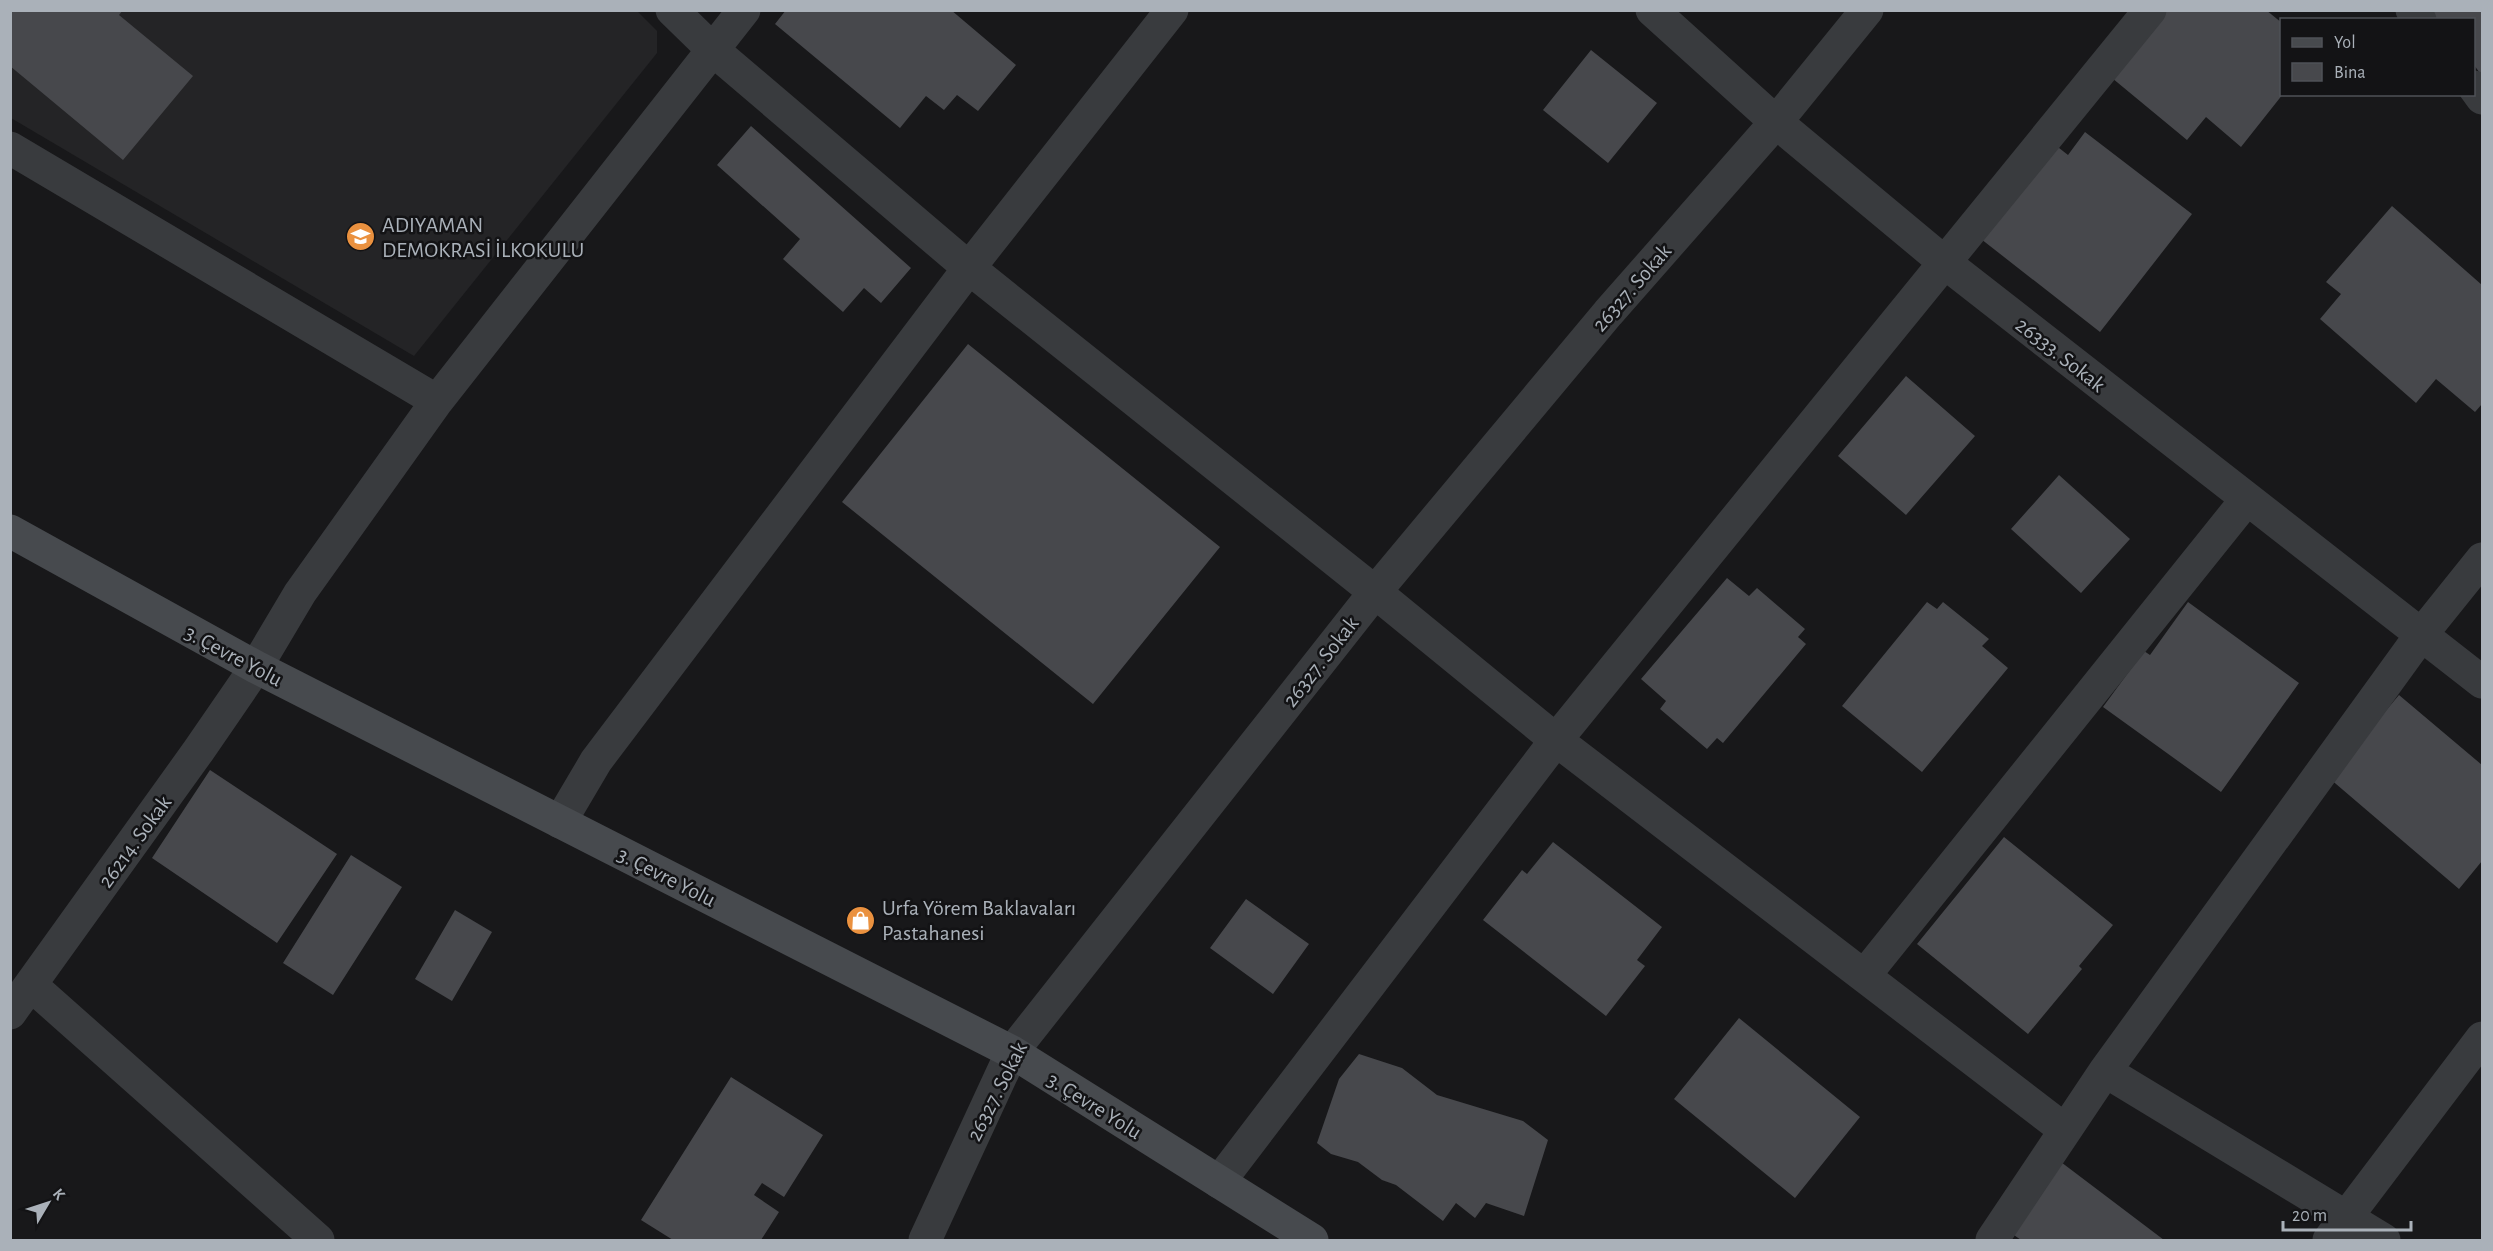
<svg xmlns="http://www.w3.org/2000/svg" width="2493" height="1251" viewBox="0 0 2493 1251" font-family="'Alegreya Sans',sans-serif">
	<rect width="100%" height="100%" fill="#18181a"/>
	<path fill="#242426" d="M636,10L657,31V53L414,356L11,118V11Z"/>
	<path fill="#47484c" d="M10,10H123L119,15L193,76L123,160L10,66Z
		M786,10H951L1016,65L978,111L957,95L944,110L926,96L900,128L775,24Z
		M2167,10H2266L2282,23V94H2283L2241,147L2206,117L2187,140L2112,78Z
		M2430,10H2482V76L2474,65V20H2437Z
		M1591,50L1657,103L1608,163L1543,110Z
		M751,126L911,268L881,303L864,288L843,312L783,259L800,239L717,165Z
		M2085,132L2192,214L2100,332L1981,239L2054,144L2068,155Z
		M2392,206L2482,285V404L2475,412L2436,379L2416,403L2320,319L2341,294L2326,282Z
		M968,344L1220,547L1093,704L842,502Z
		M1906,376L1975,436L1906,515L1838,456Z
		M2059,475L2130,539L2081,593L2011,529Z
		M1727,578L1749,596L1757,588L1805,629L1798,637L1806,644L1723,743L1717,738L1707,749L1660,709L1666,701L1641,679Z
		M1927,602L1937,609L1943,602L1989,639L1982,646L2008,668L1922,772L1842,706Z
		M2188,602L2299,683L2221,792L2103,707L2144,651L2150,655Z
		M2399,695L2482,765V861L2459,889L2329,778Z
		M210,770L337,854L277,943L152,858Z
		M2004,837L2113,925L2079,966L2082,969L2028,1034L1917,944Z
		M1553,842L1662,927L1637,960L1645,966L1606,1016L1483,920L1522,870L1527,874Z
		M351,855L402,887L333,995L283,963Z
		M1246,899L1309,944L1273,994L1210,948Z
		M455,910L492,932L452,1001L415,979Z
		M1739,1018L1860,1117L1795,1198L1674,1099Z
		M1359,1054L1402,1068L1437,1095L1523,1121L1548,1140L1524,1216L1486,1203L1475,1218L1456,1203L1443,1221L1396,1185L1382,1180L1358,1162L1331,1154L1317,1143L1339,1079Z
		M731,1077L823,1135L784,1197L762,1183L754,1195L779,1212L761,1240H673L641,1220Z
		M2053,1156L2164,1240H2021L2004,1228Z"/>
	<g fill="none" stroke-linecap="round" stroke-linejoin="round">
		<path stroke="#393b3e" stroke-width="33" d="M672,10L713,50L969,268L1375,592L1556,740L2065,1130
			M1652,10L1776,122L1944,262L2482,682
			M2412,10L2420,20
			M2474,87L2482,98
			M10,148L437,401
			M560,822L596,761L969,268L1172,10
			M1864,976L2247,499
			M31,985L318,1240
			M10,1013L199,750L256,667L300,593L437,401L744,10
			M2105,1071L2384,1240
			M1219,1182L1556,740L2150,10
			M925,1240L1012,1052L1375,592L1608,313L1776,122L1867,10
			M1992,1240L2105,1071L2421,635L2482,559
			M2329,1240L2482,1038"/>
		<path stroke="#474a4e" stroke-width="33" d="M10,531L256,667L1012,1052L1312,1240"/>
	</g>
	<defs>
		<symbol id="school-disc" viewBox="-11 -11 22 22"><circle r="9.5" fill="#ea913f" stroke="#131315"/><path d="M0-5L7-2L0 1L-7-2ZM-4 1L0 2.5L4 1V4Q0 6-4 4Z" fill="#fff"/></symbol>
		<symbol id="shop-disc" viewBox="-11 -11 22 22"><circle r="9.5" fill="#ea913f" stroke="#131315"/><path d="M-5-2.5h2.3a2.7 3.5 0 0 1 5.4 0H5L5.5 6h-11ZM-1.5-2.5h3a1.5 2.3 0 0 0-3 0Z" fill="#fff"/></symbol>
	</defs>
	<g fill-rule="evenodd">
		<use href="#school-disc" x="344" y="220" width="33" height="33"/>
		<use href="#shop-disc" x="844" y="904" width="33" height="33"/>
	</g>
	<g text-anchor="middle" stroke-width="5" stroke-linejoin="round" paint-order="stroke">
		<g font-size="22" fill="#aab1b9" stroke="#131315" text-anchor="start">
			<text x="382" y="232">ADIYAMAN<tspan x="382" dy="25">DEMOKRASİ İLKOKULU</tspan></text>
			<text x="882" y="915">Urfa Yörem Baklavaları<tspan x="882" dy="25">Pastahanesi</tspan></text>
		</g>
		<g font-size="22" fill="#aab1b9" stroke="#131315">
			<text transform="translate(1631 287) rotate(-49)" y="8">26327. Sokak</text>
			<text transform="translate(2061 354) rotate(38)" y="8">26333. Sokak</text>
			<text transform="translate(234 655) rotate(28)" y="8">3. Çevre Yolu</text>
			<text transform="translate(1320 661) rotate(-52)" y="8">26327. Sokak</text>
			<text transform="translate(134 841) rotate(-54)" y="8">26214. Sokak</text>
			<text transform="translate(667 876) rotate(27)" y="8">3. Çevre Yolu</text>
			<text transform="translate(996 1091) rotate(-63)" y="8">26327. Sokak</text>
			<text transform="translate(1095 1105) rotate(32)" y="8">3. Çevre Yolu</text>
		</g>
	</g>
	<rect width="2493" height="1251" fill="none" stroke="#aab1b9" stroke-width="24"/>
	<rect x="2280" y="18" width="195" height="78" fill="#131315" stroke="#4f5257" stroke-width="1.5"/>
	<rect x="2292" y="38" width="30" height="9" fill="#474a4e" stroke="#4f5257" stroke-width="1.5"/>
	<text x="2334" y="48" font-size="18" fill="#aab1b9">Yol</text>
	<rect x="2292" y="63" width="30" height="18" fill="#47484c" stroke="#4f5257" stroke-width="1.5"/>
	<text x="2334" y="78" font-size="18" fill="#aab1b9">Bina</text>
	<g transform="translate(48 1203) rotate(51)" stroke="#131315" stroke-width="4.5" paint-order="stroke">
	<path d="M0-4.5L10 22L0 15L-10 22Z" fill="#aab1b9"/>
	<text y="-9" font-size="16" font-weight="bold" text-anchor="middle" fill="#aab1b9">K</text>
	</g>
	<path d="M2283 1221v9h128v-9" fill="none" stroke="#aab1b9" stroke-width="3"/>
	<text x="2292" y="1221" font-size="18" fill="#aab1b9" stroke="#131315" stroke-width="4.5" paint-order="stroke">20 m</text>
</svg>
